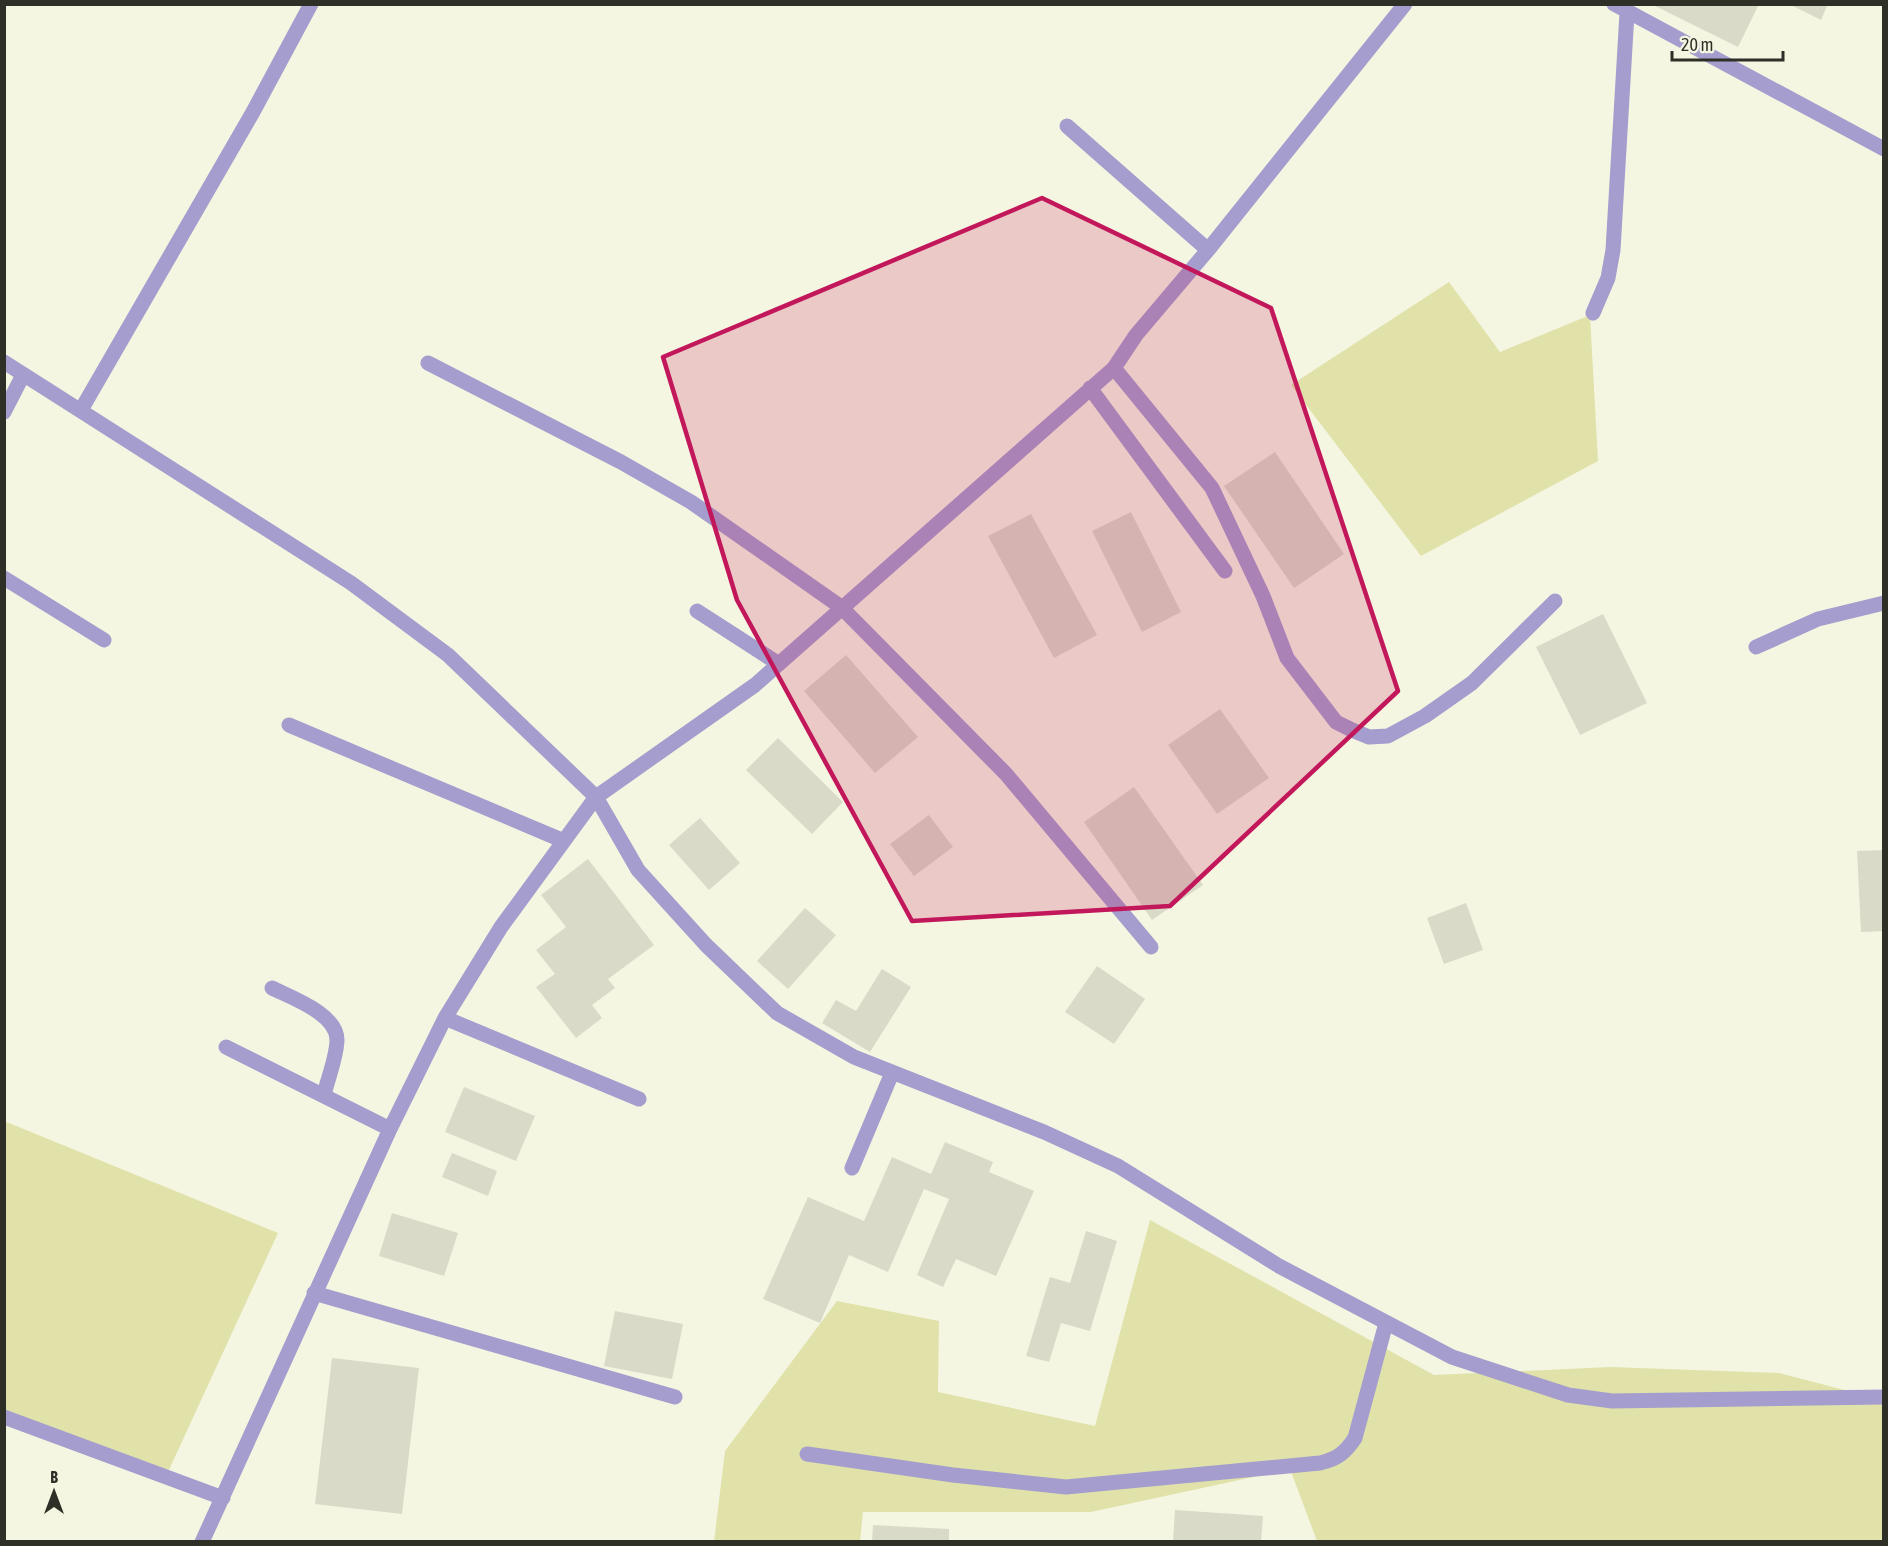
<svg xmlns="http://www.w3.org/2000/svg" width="1888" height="1546" viewBox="0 0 1888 1546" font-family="'Asap Condensed',sans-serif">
	<rect width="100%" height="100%" fill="#f5f6e2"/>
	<path fill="#e0e2aa" d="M1449,282L1500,352L1590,315L1598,461L1421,556L1291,385Z
		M4,1121L278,1233L168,1472L5,1412Z
		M1150,1220L1434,1375L1610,1367L1779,1373L1883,1400V1541H1317L1290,1469L1091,1512H863L860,1541L714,1542L725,1451L837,1301L939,1321L938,1392L1095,1426Z"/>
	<path fill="#d9dac7" d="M1651,4H1759L1738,47Z
		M1789,4H1828L1821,20Z
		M1275,452L1344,554L1294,588L1224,486Z
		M1131,512L1181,612L1142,632L1092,531Z
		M1031,514L1097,635L1054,658L988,536Z
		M1603,614L1647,703L1580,735L1536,647Z
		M846,655L918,737L875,773L804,691Z
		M1220,709L1269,778L1217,814L1168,745Z
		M778,738L843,802L812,834L746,770Z
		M1134,787L1203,885L1152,920L1084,822Z
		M929,815L953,847L914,876L890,844Z
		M700,818L740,863L709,890L669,845Z
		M1884,850V931L1861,932L1857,851Z
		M588,859L654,945L608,979L615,988L592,1005L602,1018L576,1038L536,987L555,974L536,950L566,927L541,895Z
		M1466,903L1483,950L1444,964L1427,918Z
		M805,908L836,935L788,989L757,961Z
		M1097,966L1145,999L1114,1044L1065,1012Z
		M882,969L911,987L870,1052L822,1023L836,1000L856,1011Z
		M464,1087L535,1116L516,1161L445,1132Z
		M945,1142L993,1162L989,1172L1034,1191L996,1276L956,1259L943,1287L917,1275L949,1199L924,1189L888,1272L849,1255L820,1323L763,1299L808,1197L864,1221L892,1157L931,1174Z
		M452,1153L497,1171L488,1196L442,1177Z
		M392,1213L458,1233L444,1276L379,1256Z
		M1086,1231L1117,1241L1090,1331L1061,1323L1049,1362L1026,1356L1050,1277L1070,1283Z
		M615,1311L683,1324L672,1379L604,1366Z
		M332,1358L419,1368L402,1514L315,1504Z
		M1175,1510L1263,1516L1261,1542H1173Z
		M873,1525L949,1529V1542H872Z"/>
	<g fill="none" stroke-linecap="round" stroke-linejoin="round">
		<path stroke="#a49dcd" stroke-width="15" d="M1614,4L1884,149
			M1067,126L1208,250
			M1593,313L1608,278L1613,250L1627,13
			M4,362L351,583L448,655L596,797L638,870L706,945L777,1013L854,1057L1044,1132L1118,1166L1279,1266L1452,1357L1568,1395L1612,1401L1884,1397
			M428,363L621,462L691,502L841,607L1006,774L1151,947
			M1114,368L1212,488L1263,596L1287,658L1336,722L1352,730L1369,737L1388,736L1425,716L1472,683L1555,601
			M1090,388L1225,571
			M81,410L253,112L311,4
			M4,412L23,375
			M4,578L104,640
			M697,611L779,664
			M1756,647L1818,619L1884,603
			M289,725L564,841
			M272,988C292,998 338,1014 337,1041C336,1059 328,1078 324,1095
			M445,1018L639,1099
			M226,1047L390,1129
			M852,1168L892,1073
			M314,1293L675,1397
			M4,1417L223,1498
			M807,1454L953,1475L1066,1487L1320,1463C1337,1459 1345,1453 1355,1438L1386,1323
			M202,1542L390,1129L445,1018L501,927L596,797L755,685L1114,368L1136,335L1208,250L1405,4"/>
	</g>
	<path fill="#c2185b" fill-opacity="0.2" stroke="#c2185b" stroke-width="4.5" stroke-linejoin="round" d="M1042,198L1271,308L1398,691L1170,906L912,921L737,600L663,357Z"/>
	<rect width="1888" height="1546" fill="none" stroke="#2e2f27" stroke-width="12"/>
	<g transform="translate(54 1492)" stroke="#f5f6e2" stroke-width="4.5" paint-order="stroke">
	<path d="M0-4.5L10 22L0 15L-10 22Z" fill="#2e2f27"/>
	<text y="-9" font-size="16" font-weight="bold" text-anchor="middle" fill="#2e2f27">B</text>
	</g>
	<path d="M1672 51v9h111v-9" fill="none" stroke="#2e2f27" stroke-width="3"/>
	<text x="1681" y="51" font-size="18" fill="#2e2f27" stroke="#f5f6e2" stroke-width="4.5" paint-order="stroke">20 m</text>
</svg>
